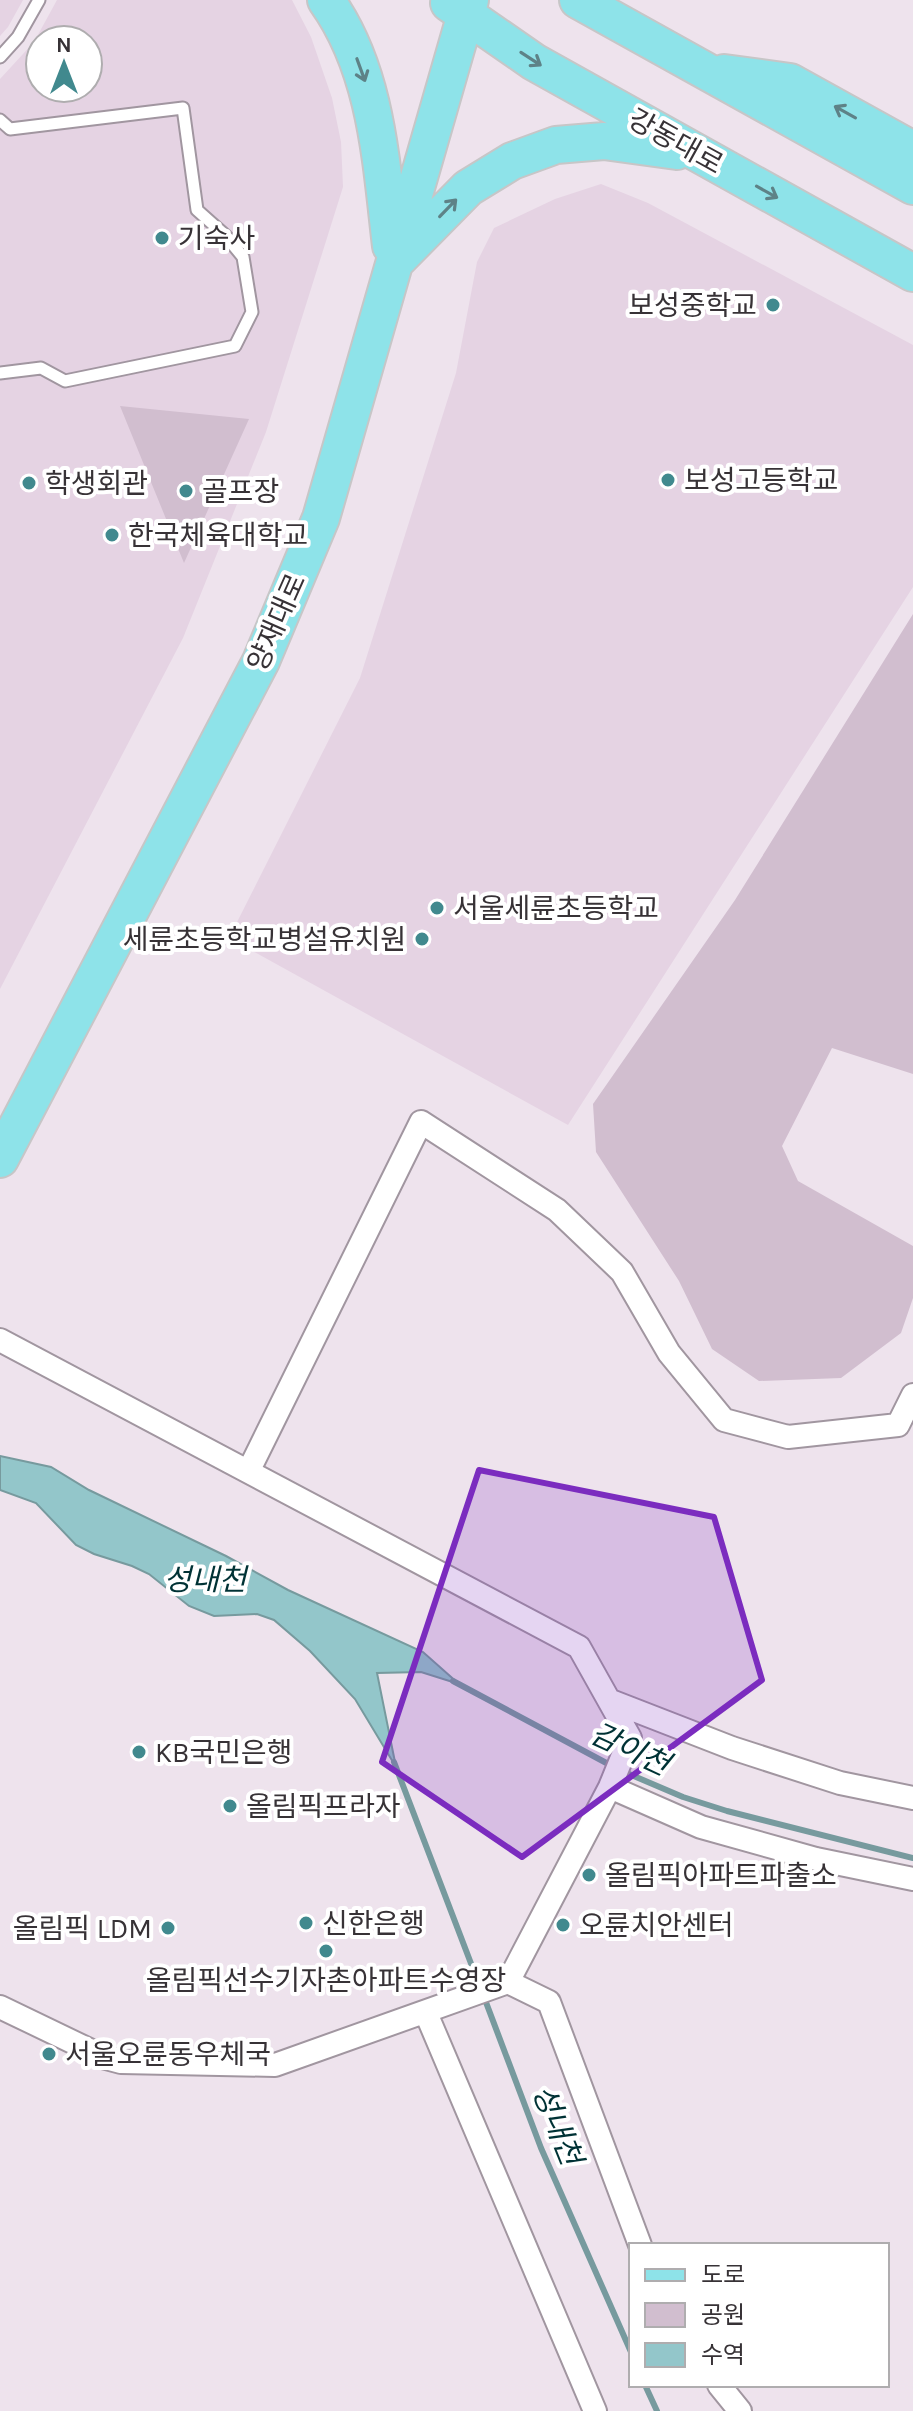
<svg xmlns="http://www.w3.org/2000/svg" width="913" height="2411" viewBox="0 0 913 2411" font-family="Karla,'Noto Sans KR',sans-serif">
	<rect width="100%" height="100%" fill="#eee3ed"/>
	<path fill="#e5d3e3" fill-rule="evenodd" d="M0,0H23L8,27L0,36Z
		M57,0H292L311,37L332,98L341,142L343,187L266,432L183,638L0,989V79L34,42ZM40,40H88V88H40Z
		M601,184L648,203L913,345V587L568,1125L229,938L360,678L456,373L477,262L494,228L555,199Z"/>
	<path fill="#d1becf" d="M120,406L249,419L184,563Z
		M913,614V1074L832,1048L782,1146L798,1181L913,1246V1298L901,1333L841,1378L759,1381L712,1349L679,1281L596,1152L593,1104L735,900Z"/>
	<path fill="#93c6ca" stroke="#779a9e" stroke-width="2" d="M0,1456L51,1467L89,1490L226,1556L288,1590L423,1652L459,1684L421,1672L377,1673L396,1767L355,1699L310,1651L274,1620L257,1614L214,1616L189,1606L149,1574L132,1566L94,1554L76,1545L36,1503L0,1490Z"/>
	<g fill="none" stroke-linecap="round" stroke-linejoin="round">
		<path stroke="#779a9e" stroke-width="6" d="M453,1681L612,1766
			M394,1762L480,1987
			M622,1771L683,1797L727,1811L913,1858
			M484,1997L541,2148L631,2352
			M645,2385L657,2411"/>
		<defs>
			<path id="lane" d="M0,57L18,37L39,0
				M0,120L10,129L183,108L197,210L225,235L243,257L252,312L235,346L65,381L41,368L0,373"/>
			<path id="street" d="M0,1340L579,1647L630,1738L610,1787L508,1982L275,2065L121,2062L106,2058L0,2007
				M249,1470L421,1122L557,1210L622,1272L669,1353L724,1420L788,1437L898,1425L913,1395
				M611,1701L732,1748L840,1783L913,1798
				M610,1787L701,1827L816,1859L913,1879
				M508,1982L549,2002L640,2245
				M426,2013L595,2411
				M719,2385L740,2411"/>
			<path id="primary" d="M326,0C377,71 381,162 391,246
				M578,0L913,186
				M449,3L534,62L913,273
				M724,73L790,82L913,150
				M398,259L468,188L512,161L556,145L604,141L677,151
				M0,1159L261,661L321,518L470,0"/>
		</defs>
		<use href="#lane" stroke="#a196a0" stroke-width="15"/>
		<use href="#street" stroke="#a196a0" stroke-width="26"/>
		<use href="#primary" stroke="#c7c6c7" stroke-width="40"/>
		<use href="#lane" stroke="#fff" stroke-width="11"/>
		<use href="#street" stroke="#fff" stroke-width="22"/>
		<use href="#primary" stroke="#8ee3e9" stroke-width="36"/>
	</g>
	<defs><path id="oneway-shaft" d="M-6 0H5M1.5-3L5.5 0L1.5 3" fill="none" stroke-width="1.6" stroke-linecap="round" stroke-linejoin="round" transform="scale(2)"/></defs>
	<g stroke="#5e8287">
		<use href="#oneway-shaft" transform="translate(531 59) rotate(33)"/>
		<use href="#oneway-shaft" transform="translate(361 70) rotate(70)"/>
		<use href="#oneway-shaft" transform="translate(845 112) rotate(-151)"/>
		<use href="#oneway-shaft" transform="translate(767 192) rotate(29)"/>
		<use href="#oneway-shaft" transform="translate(448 208) rotate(-46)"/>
	</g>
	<path fill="#7b2cbf" fill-opacity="0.2" stroke="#7b2cbf" stroke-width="6" stroke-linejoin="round" d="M479,1470L714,1517L762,1680L522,1857L382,1762Z"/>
	<g fill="#41898e" stroke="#fff" stroke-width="3">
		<circle cx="162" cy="238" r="8"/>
		<circle cx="773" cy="305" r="8"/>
		<circle cx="668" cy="480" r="8"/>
		<circle cx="29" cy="483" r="8"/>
		<circle cx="186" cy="491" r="8"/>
		<circle cx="112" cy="535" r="8"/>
		<circle cx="437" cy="908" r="8"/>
		<circle cx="422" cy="939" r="8"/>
		<circle cx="139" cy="1752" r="8"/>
		<circle cx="230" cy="1806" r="8"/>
		<circle cx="589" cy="1875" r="8"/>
		<circle cx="306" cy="1923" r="8"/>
		<circle cx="563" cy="1925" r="8"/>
		<circle cx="168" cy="1928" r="8"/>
		<circle cx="326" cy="1951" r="8"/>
		<circle cx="49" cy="2054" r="8"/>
	</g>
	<g text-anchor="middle" stroke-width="8" stroke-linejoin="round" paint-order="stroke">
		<g font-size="28" fill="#373236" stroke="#fff">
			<text transform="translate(676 141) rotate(29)" y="10">강동대로</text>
			<text transform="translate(276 622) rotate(-66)" y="10">양재대로</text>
		</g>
		<g font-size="28" fill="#373236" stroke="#fff" text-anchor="start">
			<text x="178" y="248">기숙사</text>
			<text x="757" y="315" text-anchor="end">보성중학교</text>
			<text x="684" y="490">보성고등학교</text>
			<text x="45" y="493">학생회관</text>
			<text x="202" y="501">골프장</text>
			<text x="128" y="545">한국체육대학교</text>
			<text x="453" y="918">서울세륜초등학교</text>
			<text x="406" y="949" text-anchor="end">세륜초등학교병설유치원</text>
			<text x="155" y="1762">KB국민은행</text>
			<text x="246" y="1816">올림픽프라자</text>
			<text x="605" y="1885">올림픽아파트파출소</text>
			<text x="322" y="1933">신한은행</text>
			<text x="579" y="1935">오륜치안센터</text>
			<text x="152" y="1938" text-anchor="end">올림픽 LDM</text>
			<text x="326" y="1990" text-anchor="middle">올림픽선수기자촌아파트수영장</text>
			<text x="65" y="2064">서울오륜동우체국</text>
		</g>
		<g font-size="30" font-style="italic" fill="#003235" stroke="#fff">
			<text x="205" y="1590">성내천</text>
			<text transform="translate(630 1749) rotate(25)" y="10">감이천</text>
			<text transform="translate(557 2125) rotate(68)" y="10">성내천</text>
		</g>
	</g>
	<rect x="629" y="2243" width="260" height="144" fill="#ffffff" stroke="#afadaf" stroke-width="2"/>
	<rect x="645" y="2269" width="40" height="12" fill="#8ee3e9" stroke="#afadaf" stroke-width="2"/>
	<text x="701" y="2283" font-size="24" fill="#373236">도로</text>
	<rect x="645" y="2303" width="40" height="24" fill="#d1becf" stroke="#afadaf" stroke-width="2"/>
	<text x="701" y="2323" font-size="24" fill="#373236">공원</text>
	<rect x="645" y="2343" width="40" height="24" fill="#93c6ca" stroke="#afadaf" stroke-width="2"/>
	<text x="701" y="2363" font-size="24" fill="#373236">수역</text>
	<g transform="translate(64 64)"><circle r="38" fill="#ffffff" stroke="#afadaf" stroke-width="2"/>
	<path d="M0-6L14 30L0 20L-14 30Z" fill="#41898e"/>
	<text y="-12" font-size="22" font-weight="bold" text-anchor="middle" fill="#373236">N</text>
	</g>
</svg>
